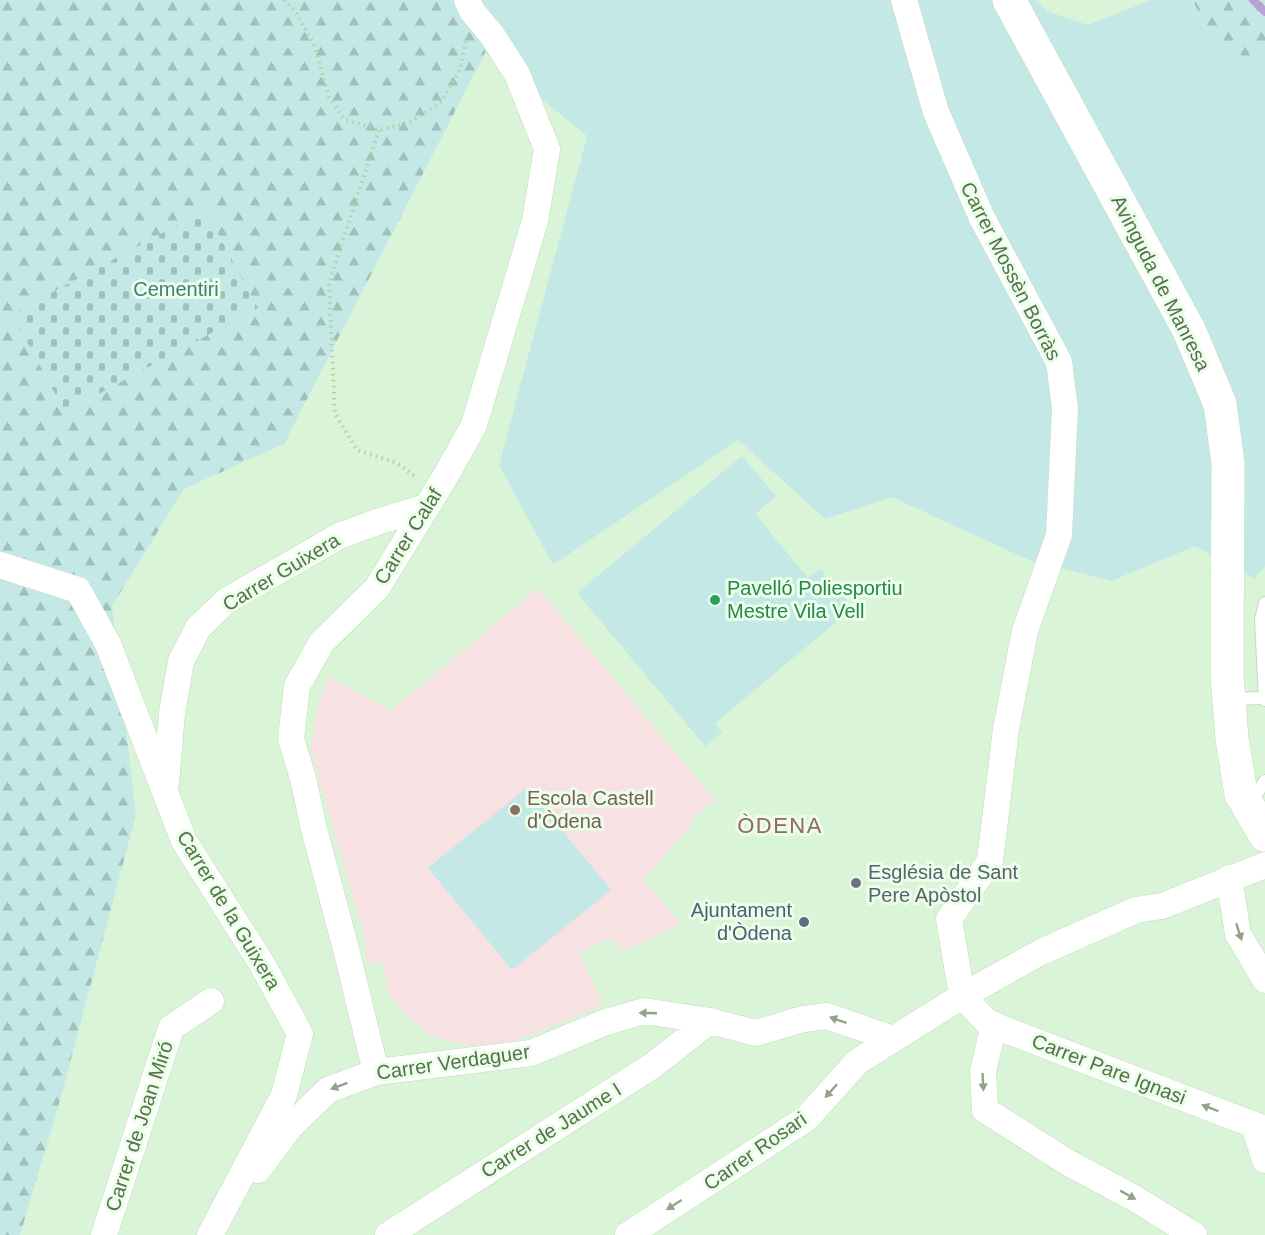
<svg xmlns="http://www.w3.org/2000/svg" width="1265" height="1235" viewBox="0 0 1265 1235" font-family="Helvetica,sans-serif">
	<defs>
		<pattern id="forest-firs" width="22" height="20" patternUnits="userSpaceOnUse" patternTransform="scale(1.5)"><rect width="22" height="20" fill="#c3e8e5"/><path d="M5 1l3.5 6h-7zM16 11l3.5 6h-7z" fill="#a1c0bc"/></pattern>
		<pattern id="cemetery-stones" width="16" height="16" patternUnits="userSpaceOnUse" patternTransform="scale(1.5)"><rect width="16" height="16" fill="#c3e8e5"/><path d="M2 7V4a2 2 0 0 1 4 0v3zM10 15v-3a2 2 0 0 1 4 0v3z" fill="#a1c0bc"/></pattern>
	</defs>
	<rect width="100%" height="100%" fill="#e5fbe4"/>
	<path fill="#d9f4d6" d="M1036,0H1151L1088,25L1049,12Z
		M485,53L587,136L499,465L553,565L738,440L825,519L892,496L1031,561L1112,581L1195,546L1254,579L1265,567V1235H20L59,1104L136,815L112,606L184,489L284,444Z"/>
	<path fill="#f7e1e2" d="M538,588L715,800L689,821L693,824L643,880L682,924L621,952L613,937L579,953L603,1005L512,1042L471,1046L430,1036L403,1012L387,990L384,964L366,962L365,940L311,749L316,713L328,676L391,711Z"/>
	<path fill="#c3e8e5" d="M486,0H1036L1049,12L1088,25L1151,0H1193C1198,11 1202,25 1211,34C1223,47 1248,62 1265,61V567L1254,579L1195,546L1112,581L1031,561L892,497L825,519L738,440L553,565L499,465L587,136L485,53L490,18Z
		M742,456L776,496L755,514L808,578L820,569L853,608L715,723L722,732L705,746L577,593Z
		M527,788L611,890L512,970L428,868Z"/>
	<path fill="url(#forest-firs)" d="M0,0H486L490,18L485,53L284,444L184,489L112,606L136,815L59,1104L20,1235H0Z
		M1193,0H1265V61C1248,62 1222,47 1211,34C1202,25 1198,11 1193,0Z"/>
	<path fill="url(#cemetery-stones)" d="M205,210L258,308L65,412L12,314Z"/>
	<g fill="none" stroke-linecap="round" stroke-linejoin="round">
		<path stroke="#baa0d5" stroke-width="8" d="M1253,0L1265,12"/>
		<defs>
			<path id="lane" d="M1265,603L1261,620L1265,700
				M1230,699L1265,698
				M1249,805L1265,781"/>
			<path id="street" d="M904,0L936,112L982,218L1059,362L1065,408L1059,535L1025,631L1006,729L990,861L949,919L962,996
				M0,565L78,590L108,644L184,841L262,964L300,1034L284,1095L210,1235
				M166,783L172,713L181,661L198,628L226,601L339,536L380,521L426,507
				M1229,878L1238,934L1265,980
				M962,996L986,1021L1003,1029L1265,1129
				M994,1025L983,1071L985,1110L1067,1162L1134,1198L1194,1235
				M376,1072L347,953L314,829L303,778L291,739L297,686L322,642L377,588L445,477L474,425L535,221L547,149L517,74L492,35L472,11L467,0
				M1254,1125L1265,1160
				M258,1170L290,1127L328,1090L376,1072L531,1053L606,1022L644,1011L710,1021L756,1033L803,1019L827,1016L893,1039
				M104,1235L171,1028L211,1001
				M388,1235L652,1066L710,1021
				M628,1235L807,1118L857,1062L962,996L1041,952L1136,910L1162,906L1265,865"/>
			<path id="secondary" d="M1009,0L1189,330L1220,404L1228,463L1227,674L1232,739L1241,794L1265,835"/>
		</defs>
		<use href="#lane" stroke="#c4dcbd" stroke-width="14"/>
		<use href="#street" stroke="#c4dcbd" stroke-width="27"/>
		<use href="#secondary" stroke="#c3e0bc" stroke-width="34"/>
		<path stroke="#afd4a1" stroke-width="4" stroke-dasharray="1.5 4.5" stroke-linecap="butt" d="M284,0L296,12L315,47L329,97L344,119L379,130L409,123L442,101L460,69L466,41
			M379,130L329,283L335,414L357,450L397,463L416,477"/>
		<use href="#lane" stroke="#fff" stroke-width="12"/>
		<use href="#street" stroke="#fff" stroke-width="26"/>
		<use href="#secondary" stroke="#fff" stroke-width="33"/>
	</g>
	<defs><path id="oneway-solid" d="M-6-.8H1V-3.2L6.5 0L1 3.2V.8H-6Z" transform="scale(1.5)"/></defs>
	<g fill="#92a38a">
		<use href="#oneway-solid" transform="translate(1239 932) rotate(72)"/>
		<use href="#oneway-solid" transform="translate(648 1013) rotate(-178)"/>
		<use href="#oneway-solid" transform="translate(838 1020) rotate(-161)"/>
		<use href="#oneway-solid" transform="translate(983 1082) rotate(87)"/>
		<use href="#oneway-solid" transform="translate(339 1086) rotate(159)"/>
		<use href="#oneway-solid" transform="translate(831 1091) rotate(132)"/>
		<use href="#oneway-solid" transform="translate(1210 1108) rotate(-159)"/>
		<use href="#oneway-solid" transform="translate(1128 1195) rotate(29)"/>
		<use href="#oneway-solid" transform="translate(674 1205) rotate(147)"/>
	</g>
	<circle fill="#2e9e5b" stroke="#ebfeea" stroke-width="2" cx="715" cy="600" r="6"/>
	<circle fill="#8d6e63" stroke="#ebfeea" stroke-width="2" cx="515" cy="810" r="6"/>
	<circle fill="#6b7280" stroke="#ebfeea" stroke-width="2" cx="856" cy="883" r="6"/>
	<circle fill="#5c6f8a" stroke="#ebfeea" stroke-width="2" cx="804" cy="922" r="6"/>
	<g text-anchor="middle" stroke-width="6" stroke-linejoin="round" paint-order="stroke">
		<g font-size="20" fill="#57724b" stroke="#ebfeea">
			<text transform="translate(1011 271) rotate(63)" y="7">Carrer Mossèn Borràs</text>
			<text transform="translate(1161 283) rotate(63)" y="7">Avinguda de Manresa</text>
			<text transform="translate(408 536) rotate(-58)" y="7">Carrer Calaf</text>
			<text transform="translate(281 572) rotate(-31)" y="7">Carrer Guixera</text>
			<text transform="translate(229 910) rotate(59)" y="7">Carrer de la Guixera</text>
			<text transform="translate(453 1062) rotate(-8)" y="7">Carrer Verdaguer</text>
			<text transform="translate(1109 1069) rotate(21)" y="7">Carrer Pare Ignasi</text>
			<text transform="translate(139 1126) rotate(-72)" y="7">Carrer de Joan Miró</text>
			<text transform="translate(551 1130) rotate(-32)" y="7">Carrer de Jaume I</text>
			<text transform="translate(755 1151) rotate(-35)" y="7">Carrer Rosari</text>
		</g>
		<g font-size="20" fill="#467b7d" stroke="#ebfeea">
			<text x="176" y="296">Cementiri</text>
		</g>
		<g font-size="20" fill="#27864d" stroke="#ebfeea" text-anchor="start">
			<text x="727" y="595">Pavelló Poliesportiu<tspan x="727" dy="23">Mestre Vila Vell</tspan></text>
		</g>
		<g font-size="20" fill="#785e54" stroke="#ebfeea" text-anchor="start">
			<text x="527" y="805">Escola Castell<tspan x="527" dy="23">d'Òdena</tspan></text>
		</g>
		<g font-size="20" fill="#5b616d" stroke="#ebfeea" text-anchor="start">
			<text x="868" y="879">Església de Sant<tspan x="868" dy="23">Pere Apòstol</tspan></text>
		</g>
		<g font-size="20" fill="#4e5e75" stroke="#ebfeea" text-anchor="end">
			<text x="792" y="917">Ajuntament<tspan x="792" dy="23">d'Òdena</tspan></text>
		</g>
		<g font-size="22" letter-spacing="1.5" fill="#956767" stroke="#ebfeea">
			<text x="780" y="833">ÒDENA</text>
		</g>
	</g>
</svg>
